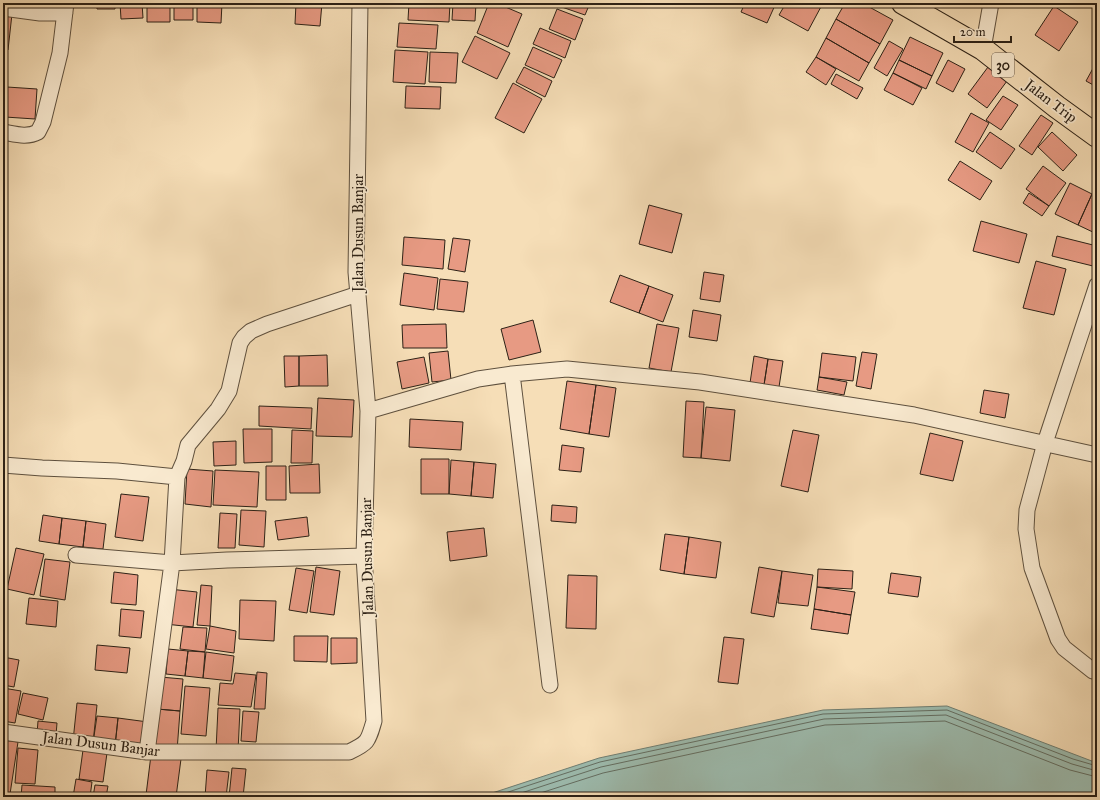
<svg xmlns="http://www.w3.org/2000/svg" width="1100" height="800" viewBox="0 0 1100 800" font-family="'IM FELL Great Primer',serif">
	<rect width="100%" height="100%" fill="#f6deb7"/>
	<filter id="stains"><feTurbulence type="fractalNoise" baseFrequency=".005" numOctaves="4"/><feColorMatrix values="0 0 0 0 .2 0 0 0 0 .09 0 0 0 0 .02 0 0 0 .5 -.17"/></filter>
	<radialGradient id="worn" r=".72"><stop offset=".6" stop-color="#630" stop-opacity="0"/><stop offset="1" stop-color="#630" stop-opacity=".3"/></radialGradient>
	<path fill="#9dbcaf" stroke="#707e72" d="M947,706L1097,763V797H480L599,758L823,710Z"/>
	<g fill="none" stroke-linecap="round" stroke-linejoin="round">
		<path stroke="#646e62" stroke-width="1" d="M493,797L600,762L823,714L947,710L1073,759L1097,766
			M509,797L601,767L824,719L946,715L1072,764L1097,771
			M528,797L603,773L825,725L945,721L1070,770L1097,777"/>
	</g>
	<path fill="#e79a83" stroke="#2c2116" d="M97,3H115V9H97Z
		M120,3H142L143,18L121,19Z
		M147,3H170V22H147Z
		M174,3H193V20H174Z
		M197,3H222L221,23L197,22Z
		M296,3H322L320,26L295,24Z
		M409,3H450L449,22L408,20Z
		M453,3H476L475,21L452,20Z
		M489,3H496L522,14L508,47L477,33Z
		M554,3H590L585,15L553,4Z
		M745,3H776L767,23L741,12Z
		M786,3H823L808,31L779,15Z
		M845,3H862L893,20L880,44L836,19Z
		M1054,6L1078,22L1059,51L1035,35Z
		M557,9L583,19L575,40L549,29Z
		M3,13L12,14L8,50H3Z
		M836,19L880,44L869,63L826,38Z
		M399,23L438,25L436,49L397,47Z
		M540,28L571,41L565,58L533,44Z
		M475,36L510,53L497,79L462,62Z
		M910,37L943,53L932,76L899,60Z
		M826,38L869,63L859,81L816,57Z
		M889,41L903,49L887,76L874,68Z
		M533,47L562,60L554,78L525,65Z
		M395,50L428,52L425,84L393,82Z
		M430,52L458,53L456,83L429,82Z
		M816,57L836,69L826,85L806,72Z
		M899,60L932,76L926,89L893,73Z
		M948,60L965,69L953,92L936,83Z
		M1097,61V87L1086,81Z
		M524,67L552,81L545,97L516,82Z
		M988,67L1007,81L987,108L968,94Z
		M893,73L922,88L913,105L884,90Z
		M836,74L863,88L857,99L831,84Z
		M513,83L542,99L524,133L495,118Z
		M406,86L441,87L440,109L405,108Z
		M7,87L37,89L35,119L5,117Z
		M1003,96L1018,105L1001,130L986,120Z
		M971,113L989,123L973,152L955,142Z
		M1041,115L1053,123L1032,155L1019,146Z
		M990,132L1015,149L1001,169L976,152Z
		M1052,132L1077,155L1063,171L1038,147Z
		M960,161L992,181L980,200L948,180Z
		M1043,166L1066,183L1049,206L1026,189Z
		M1070,183L1092,194L1078,225L1055,214Z
		M1029,193L1049,206L1042,216L1023,203Z
		M1092,194L1097,196V234L1078,225Z
		M649,205L682,214L672,253L639,244Z
		M981,221L1027,234L1019,263L973,251Z
		M1057,236L1097,246V252L1093,266L1052,256Z
		M404,237L445,240L443,269L402,265Z
		M453,238L470,240L465,272L448,269Z
		M1036,261L1066,269L1054,315L1023,308Z
		M704,272L724,275L720,302L700,299Z
		M404,273L438,278L434,310L400,305Z
		M620,275L649,286L639,313L610,302Z
		M440,279L468,282L464,312L437,309Z
		M649,286L673,295L663,322L639,313Z
		M693,310L721,315L717,341L689,337Z
		M533,320L541,352L509,360L501,329Z
		M446,324L447,348H403L402,325Z
		M657,324L679,328L671,372L649,368Z
		M448,351L451,380L432,382L429,353Z
		M862,352L877,354L871,389L856,386Z
		M822,353L856,357L853,381L819,377Z
		M327,355L328,386H299V356Z
		M284,356H299V386L285,387Z
		M754,356L768,359L764,385L750,383Z
		M424,357L429,383L402,389L397,362Z
		M768,359L783,361L779,387L764,385Z
		M819,377L847,382L844,395L817,390Z
		M567,381L596,385L589,434L560,429Z
		M596,385L616,388L609,437L589,434Z
		M984,390L1009,394L1005,418L980,413Z
		M318,398L354,400L352,437L316,436Z
		M686,401L704,402L701,458L683,457Z
		M259,406L312,408L311,429L259,426Z
		M706,407L735,410L730,461L701,458Z
		M410,419L463,422L461,450L409,447Z
		M243,429H272V462L244,463Z
		M292,430L313,431L312,463H291Z
		M793,430L819,435L808,492L781,486Z
		M930,433L963,441L953,481L920,474Z
		M236,441V465L214,466L213,442Z
		M562,445L584,448L581,472L559,470Z
		M421,459H449V494H421Z
		M451,460L474,462L471,496L449,494Z
		M474,462L496,464L493,498L471,496Z
		M319,464L320,493H290L289,466Z
		M266,466H286V500H266Z
		M187,469L213,471L211,507L185,504Z
		M215,470L259,472L257,507L213,505Z
		M121,494L149,497L143,541L115,537Z
		M552,505L577,507L576,523L551,521Z
		M241,510L266,511L264,547L239,545Z
		M220,513L237,514L235,548H218Z
		M43,515L62,518L59,544L39,541Z
		M307,517L309,536L278,540L275,521Z
		M62,518L86,521L83,547L59,544Z
		M86,521L106,524L103,549L83,547Z
		M484,528L487,556L450,561L447,532Z
		M665,534L689,537L684,574L660,570Z
		M689,537L721,542L716,578L684,574Z
		M16,548L44,554L34,595L7,589Z
		M45,559L70,562L65,600L40,596Z
		M316,567L340,571L334,615L310,612Z
		M759,567L782,571L774,617L751,613Z
		M296,568L314,571L307,613L289,610Z
		M818,569L853,571L852,589L817,587Z
		M782,571L813,575L808,606L778,603Z
		M114,572L138,575L136,605L111,603Z
		M891,573L921,577L918,597L888,593Z
		M568,575L597,576L596,629L566,628Z
		M201,585L212,586L210,626L197,625Z
		M817,587L855,592L851,615L814,609Z
		M169,589L197,592L193,627L165,624Z
		M29,598L58,601L56,627L26,624Z
		M240,600L276,601L274,641L239,639Z
		M121,609L144,611L141,638L119,636Z
		M814,609L851,615L848,634L811,629Z
		M210,626L236,631L234,653L206,649Z
		M183,627L207,628L205,652L180,649Z
		M294,636H328L327,662L294,661Z
		M724,637L744,639L738,684L718,682Z
		M331,638H357V663L331,664Z
		M97,645L130,648L127,673L95,670Z
		M168,649L188,651L185,676L166,674Z
		M188,651L205,652L203,678L185,676Z
		M206,652L234,656L231,681L203,678Z
		M3,657L19,660L14,687L3,685Z
		M257,672L267,673L265,709H254Z
		M235,673L256,675L251,707L218,705L220,683L233,684Z
		M160,677L183,679L180,711L157,709Z
		M185,686L210,688L206,736L181,734Z
		M3,688L21,691L15,723L3,721Z
		M23,693L48,698L43,720L18,714Z
		M77,703L97,705L93,743L73,741Z
		M218,708L240,709L238,751L216,750Z
		M157,709L180,711L177,751L154,749Z
		M243,711L259,712L256,742L241,741Z
		M97,716L118,718L115,746L93,743Z
		M118,718L148,722L144,749L115,746Z
		M38,721L57,723L56,735L37,734Z
		M3,740L18,742L10,794L3,792Z
		M18,748L38,750L35,784L15,783Z
		M83,750L107,753L103,782L79,779Z
		M151,755L181,759L176,797H163L146,795Z
		M232,768L246,769L243,797H229Z
		M207,770L229,772L226,797H205Z
		M76,779L92,782L90,797H73Z
		M22,785L55,787V797H21Z
		M95,785L108,786L106,797H93Z"/>
	<g fill="none" stroke-linecap="round" stroke-linejoin="round">
		<defs>
			<path id="street" d="M3,8L40,13H65
				M983,49L991,3
				M3,132C15,134 27,138 38,132L43,122L60,53L66,3
				M1097,285L1045,443L1027,510L1026,529L1032,568L1058,639L1064,648L1093,671L1097,672
				M512,374L550,685
				M368,411L478,379L512,374L567,369L700,382L914,415L1097,455
				M3,465L42,468L117,471L177,477
				M76,555L172,563L227,560L364,556
				M3,732L147,752H349C368,743 368,742 374,721L364,556L368,411L356,272L360,3
				M147,752L172,563L177,477L184,461L188,445L218,409L229,391L240,343L244,337L251,331L267,324L358,294"/>
			<path id="highway" d="M903,3L983,49L1057,107L1097,136"/>
		</defs>
		<use href="#street" stroke="#5e503e" stroke-width="17"/>
		<use href="#highway" stroke="#2c2116" stroke-width="24"/>
		<use href="#street" stroke="#f9ead0" stroke-width="15"/>
		<use href="#highway" stroke="#f6deb7" stroke-width="22"/>
	</g>
	<g text-anchor="middle" stroke-width="3.5" stroke-linejoin="round" paint-order="stroke">
		<rect fill="#f9ead0" stroke="#6a5d4e" stroke-width="1" x="992" y="53" width="22" height="24" rx="3"/>
		<g font-size="14" font-weight="bold" fill="#2c2116">
			<text x="1003" y="70">30</text>
		</g>
		<g font-size="15" fill="#2c2116" stroke="#f9ead0">
			<text transform="translate(1051 101) rotate(37)" y="5">Jalan Trip</text>
			<text transform="translate(358 233) rotate(-90)" y="5">Jalan Dusun Banjar</text>
			<text transform="translate(367 557) rotate(-91)" y="5">Jalan Dusun Banjar</text>
			<text transform="translate(101 744) rotate(7)" y="5">Jalan Dusun Banjar</text>
		</g>
	</g>
	<rect width="1100" height="800" fill="none" stroke="#f6deb7" stroke-width="16"/>
	<rect x="4" y="4" width="1092" height="792" fill="none" stroke="#2c2116" stroke-width="2"/>
	<rect x="8" y="8" width="1084" height="784" fill="none" stroke="#2c2116"/>
	<path d="M954 36v6h57v-6" fill="none" stroke="#2c2116" stroke-width="2"/>
	<text x="960" y="36" font-size="12" fill="#2c2116" stroke="#f9ead0" stroke-width="3" paint-order="stroke">20 m</text>
	<rect width="100%" height="100%" filter="url(#stains)"/>
	<rect width="100%" height="100%" fill="url(#worn)"/>
</svg>
